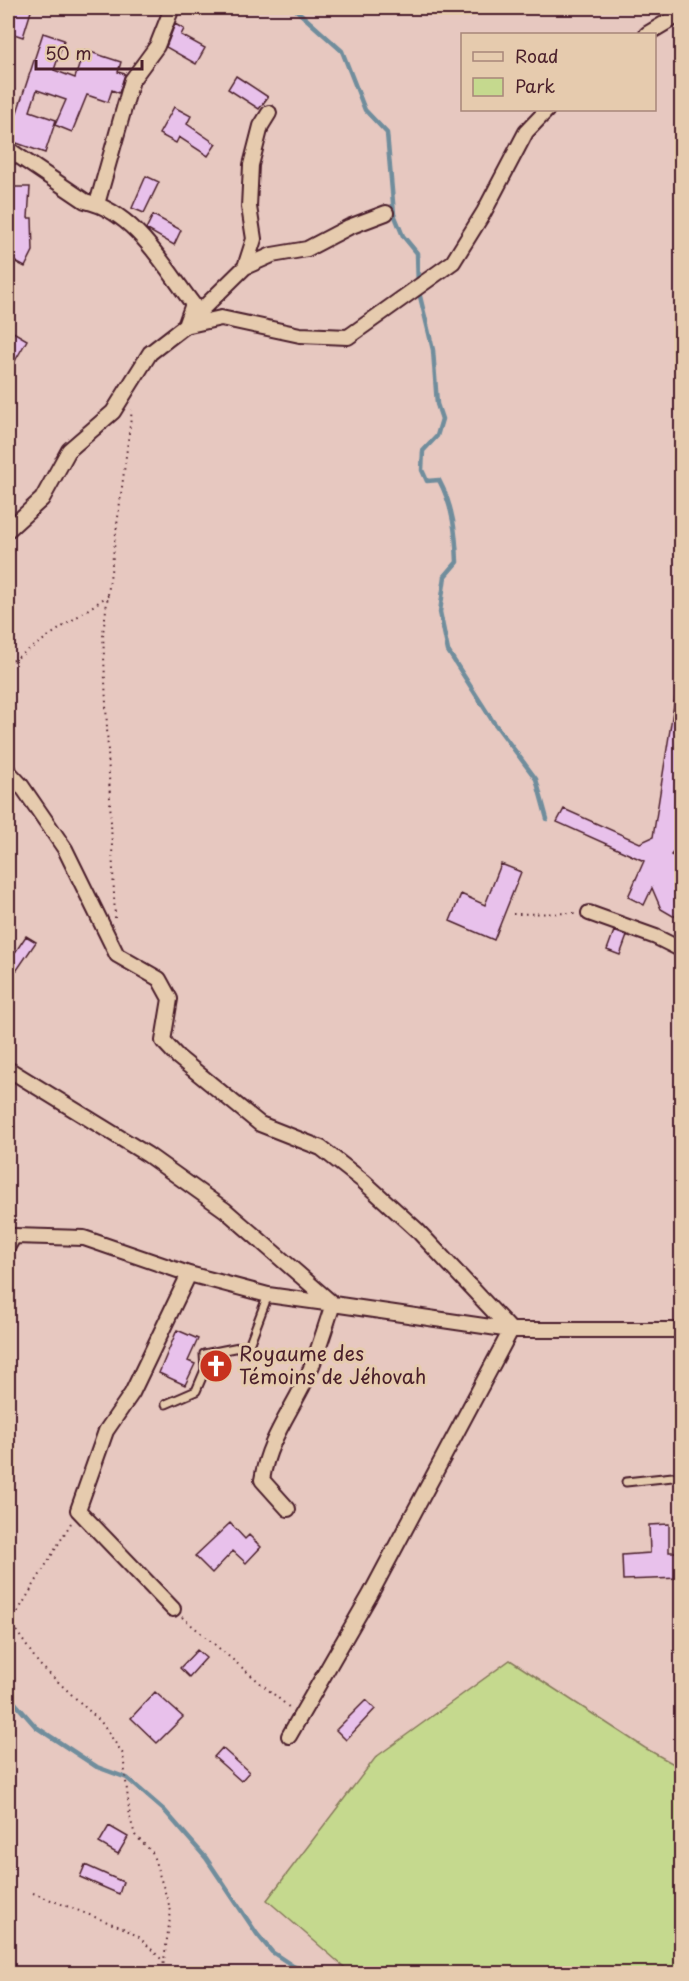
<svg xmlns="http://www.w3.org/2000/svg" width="689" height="1981" viewBox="0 0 689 1981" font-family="'Playpen Sans',sans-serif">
	<rect width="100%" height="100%" fill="#e7c8c0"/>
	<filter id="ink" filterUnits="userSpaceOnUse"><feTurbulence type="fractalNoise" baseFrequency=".0167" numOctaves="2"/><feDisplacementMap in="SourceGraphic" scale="12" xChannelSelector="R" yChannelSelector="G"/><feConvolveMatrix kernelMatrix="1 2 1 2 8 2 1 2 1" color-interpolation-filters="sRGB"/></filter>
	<g filter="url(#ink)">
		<path fill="#c5d98e" stroke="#887c5c" stroke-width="1.5" d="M510,1660L645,1748L681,1768V1973H351L267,1900L376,1757Z"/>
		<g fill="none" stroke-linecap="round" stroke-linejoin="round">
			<path stroke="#708d9c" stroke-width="4.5" d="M294,8L342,51L365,110L387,133L394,214L403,236L417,253L418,288L433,350L437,404L442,419L437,436L423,451L422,470L427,481L439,480C453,506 456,534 457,562L445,576L440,612L448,651L492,720L536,779L547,819
				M8,1695L36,1727L97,1767L127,1778L165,1811L206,1858L257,1934L272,1952L293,1966L310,1974"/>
		</g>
		<path fill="#e8c1eb" stroke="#4a1f2b" stroke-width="1.5" d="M8,8H32L23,37L8,32Z
			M175,24L184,29L181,35L205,48L196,64L166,47Z
			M43,33L64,40L54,70L75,78L84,50L121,62L118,72L125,74L119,93L112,90L108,102L87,95L72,132L55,125L66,100L37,90L30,111L56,120L45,153L8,140Z
			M236,76L268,97L259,109L228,89Z
			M174,107L191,116L187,124L216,144L208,156L179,137L176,143L159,134Z
			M146,176L159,182L144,213L132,208Z
			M8,187H30L28,218H32L33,251L25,267L8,258Z
			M153,215L181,230L174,245L146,229Z
			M8,329L27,340L15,361L8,356Z
			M675,698L681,699V843L671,855L681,860V916H673L661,909L652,888L644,905L628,897L644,861L557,822L564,809L640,843L653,837Z
			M501,864L521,872L494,940L450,921L461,894L485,905Z
			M614,931L627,936L620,955L607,950Z
			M26,936L36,942L17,970L8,963Z
			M177,1330L198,1339L188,1361L195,1364L185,1385L159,1373Z
			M230,1523L245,1539L249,1535L261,1547L246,1563L233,1551L212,1573L195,1556Z
			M669,1524V1552H681V1578L623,1580L622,1555L650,1553L649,1525Z
			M197,1650L206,1658L189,1677L180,1668Z
			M155,1692L183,1717L157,1743L131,1718Z
			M366,1700L375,1709L346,1740L336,1730Z
			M222,1748L249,1772L241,1781L214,1757Z
			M109,1826L128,1837L118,1854L99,1843Z
			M85,1865L123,1882L119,1894L80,1877Z"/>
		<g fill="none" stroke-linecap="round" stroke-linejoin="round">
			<defs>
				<path id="service" d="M166,1404L196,1391L205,1370L204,1354L249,1345L268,1295
					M626,1482L682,1476"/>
				<path id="minor" d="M647,34L682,13
					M8,149L85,201C135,212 164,266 193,304L185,326L245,267L272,255L307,249L349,227L386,213
					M97,204L132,80L157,46L172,8
					M245,267L254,239L249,207L251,165L261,126L269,113
					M8,530L42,499L69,450L113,412L150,353L185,326L221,318L300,335L348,337L453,262L484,212L526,132L547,110
					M8,771L21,785L65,849L117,955L159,979L170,999L163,1041L178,1057L260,1124L321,1148L363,1181L418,1231L511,1330L370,1595L289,1736
					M589,913L656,937L682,950
					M8,1069L148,1155L225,1210L333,1304L511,1330H682
					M8,1246L14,1236L84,1238L189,1274L268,1295L333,1304C323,1334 314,1367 298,1395C283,1423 267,1447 262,1480L288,1509
					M173,1609L78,1510L106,1431L132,1393L189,1274"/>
			</defs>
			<use href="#service" stroke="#4a1f2b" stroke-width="11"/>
			<use href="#minor" stroke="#4a1f2b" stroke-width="18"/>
			<path stroke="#4a1f2b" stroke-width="2" stroke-dasharray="1.5 4.5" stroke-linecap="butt" d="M8,664L109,595
				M513,914L575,913
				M115,918L103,633L132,410
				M71,1523L11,1623L39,1664L101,1722L123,1754L130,1818L135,1835L152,1852L171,1911L162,1974
				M182,1617L290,1708
				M33,1893L123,1928L139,1937L163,1961"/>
			<use href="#service" stroke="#e6cbae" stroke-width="7"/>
			<use href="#minor" stroke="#e6cbae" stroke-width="14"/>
		</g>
	</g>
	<defs>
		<symbol id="church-disc" viewBox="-11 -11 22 22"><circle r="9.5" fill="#c8321e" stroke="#e6cbae"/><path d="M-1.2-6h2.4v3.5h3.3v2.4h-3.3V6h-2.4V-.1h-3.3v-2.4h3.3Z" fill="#fff"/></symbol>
	</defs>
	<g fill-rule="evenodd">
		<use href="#church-disc" x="197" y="1347" width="38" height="38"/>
	</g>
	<g text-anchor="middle" stroke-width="6" stroke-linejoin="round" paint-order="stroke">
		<g font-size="20" fill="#4a1f2b" stroke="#e6cbae" text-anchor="start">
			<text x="239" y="1361">Royaume des<tspan x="239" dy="23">Témoins de Jéhovah</tspan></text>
		</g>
	</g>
	<rect width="689" height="1981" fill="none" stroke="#e6cbae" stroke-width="30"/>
	<rect x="15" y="15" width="659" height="1951" fill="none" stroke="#4a1f2b" stroke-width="2" filter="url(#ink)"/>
	<rect x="461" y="33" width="195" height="78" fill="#e6cbae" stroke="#a8867a" stroke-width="1.5"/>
	<rect x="473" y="52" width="30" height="9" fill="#e6cbae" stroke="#a8867a" stroke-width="1.5"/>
	<text x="515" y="63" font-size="18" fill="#4a1f2b">Road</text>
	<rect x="473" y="78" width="30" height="18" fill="#c5d98e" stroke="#a8867a" stroke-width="1.5"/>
	<text x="515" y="93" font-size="18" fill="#4a1f2b">Park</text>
	<path d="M36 60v9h106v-9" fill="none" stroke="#4a1f2b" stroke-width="3"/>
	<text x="45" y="60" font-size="18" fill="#4a1f2b" stroke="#e6cbae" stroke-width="4.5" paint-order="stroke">50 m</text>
</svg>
